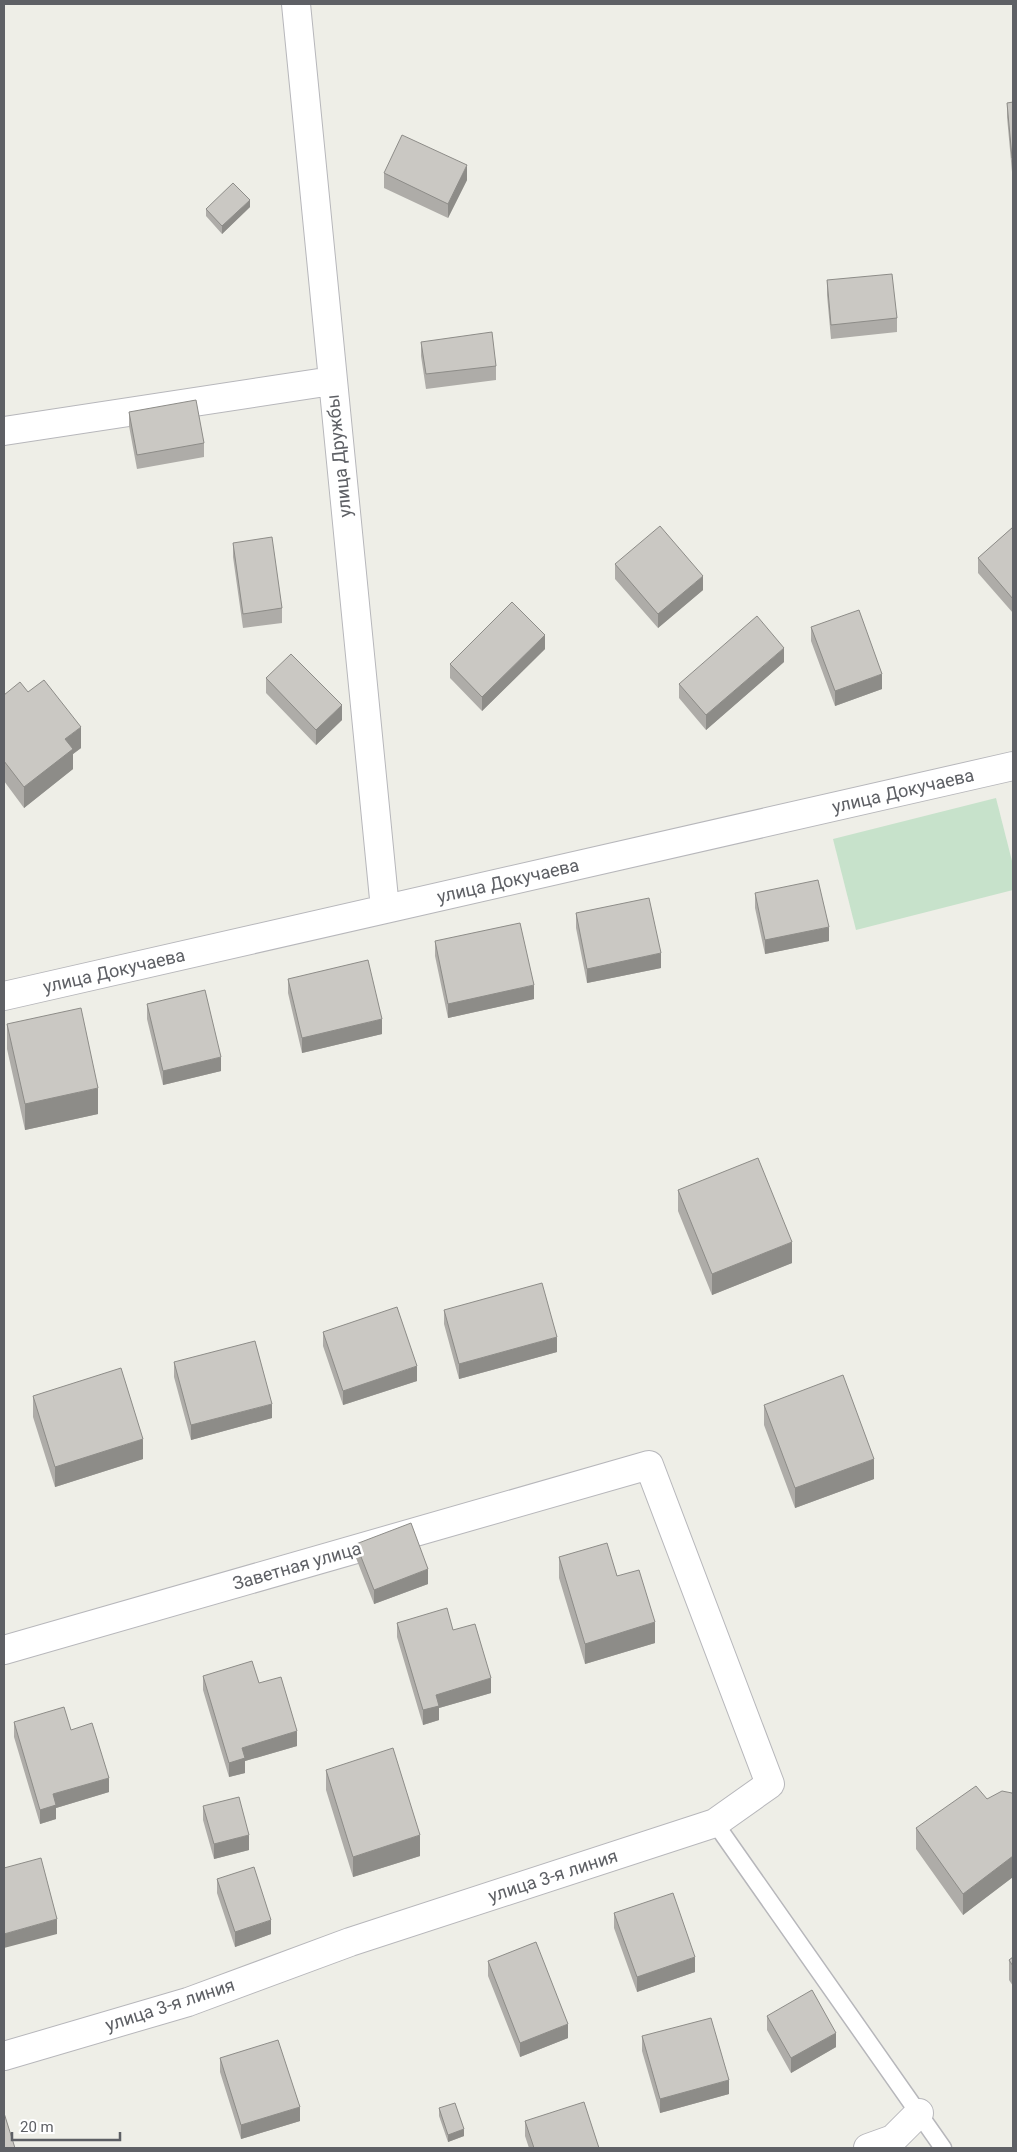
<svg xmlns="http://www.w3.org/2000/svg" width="1017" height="2152" viewBox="0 0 1017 2152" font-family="Roboto,sans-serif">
	<rect width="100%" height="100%" fill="#eeeee7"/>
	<path fill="#c7e2cb" d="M996,798L1013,865V890L856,930L833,839Z"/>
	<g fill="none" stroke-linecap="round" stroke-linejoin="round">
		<defs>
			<path id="lane" d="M715,1823L943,2148"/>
			<path id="street" d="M296,4L385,909
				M4,431L332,381
				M4,996L1013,766
				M4,1650L649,1465L770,1784L715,1823L350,1942L188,2002L4,2056
				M868,2148L893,2139L919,2113"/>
		</defs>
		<use href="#lane" stroke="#b7b7bb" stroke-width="19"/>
		<use href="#street" stroke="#b7b7bb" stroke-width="30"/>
		<use href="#lane" stroke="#fff" stroke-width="16"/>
		<use href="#street" stroke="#fff" stroke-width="28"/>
	</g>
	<path fill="#aeaca8" d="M1013,102V172H1012L1007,117V103Z
		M384,173L467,180L448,218L384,188Z
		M250,207L222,234L206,216V209Z
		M827,280L897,318V332L831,339L827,295Z
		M421,342L496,366V380L426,389L421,356Z
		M129,412L204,443V457L137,469L129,426Z
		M1013,527V613L978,573V558Z
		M233,543L282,608V623L243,628L233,557Z
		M615,564L703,590L658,628L615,579Z
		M811,627L882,689L835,706L811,641Z
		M545,649L482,711L450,678V664Z
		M784,662L706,730L679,698V684Z
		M266,678L342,720L316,745L266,693Z
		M28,692L81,748L73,754V769L24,808L4,781V695Z
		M755,893L829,941L765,954L755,908Z
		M576,913L661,968L587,983L576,928Z
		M435,941L534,999L448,1018L435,956Z
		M288,979L382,1034L302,1053L288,993Z
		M147,1004L221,1071L163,1085L147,1019Z
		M7,1024L98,1114L25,1130L7,1049Z
		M678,1190L792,1263L712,1295L678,1211Z
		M444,1310L557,1352L459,1379L444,1324Z
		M323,1332L417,1381L343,1405L323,1346Z
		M174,1362L272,1418L191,1440L174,1377Z
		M33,1396L143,1459L55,1487L33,1417Z
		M764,1405L874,1479L795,1508L764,1425Z
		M356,1544L428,1584L374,1604L356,1558Z
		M559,1557L617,1576L655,1643L585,1664L559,1578Z
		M397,1623L453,1630L491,1693L439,1708V1720L423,1725L397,1637Z
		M203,1676L259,1683L297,1746L245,1761V1773L229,1777L203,1690Z
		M14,1722L71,1730L109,1792L56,1808V1819L40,1824L14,1737Z
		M326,1770L420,1856L353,1877L326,1790Z
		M1013,1795V1877L963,1915L916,1849V1828L987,1799Z
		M203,1806L249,1850L214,1859L203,1820Z
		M217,1879L271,1934L235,1947L217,1893Z
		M614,1913L695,1972L637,1992L614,1928Z
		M1013,1957V1986L1009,1980V1960Z
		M488,1961L568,2038L520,2057L488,1976Z
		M767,2016L836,2047L791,2073L767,2030Z
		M642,2036L729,2094L660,2113L642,2051Z
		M220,2058L300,2121L241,2139L220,2072Z
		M439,2108L464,2136L448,2142L439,2116Z
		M525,2121L599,2148H529L525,2136Z"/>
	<path fill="#8d8c88" d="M467,165V180L448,218V204Z
		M250,200V207L222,234V226Z
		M703,576V590L658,628V614Z
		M545,635V649L482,711V697Z
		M784,648V662L706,730V715Z
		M882,674V689L835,706V691Z
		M342,705V720L316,745V730Z
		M81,727V748L73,754V769L24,808V787L65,739Z
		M829,927V941L765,954V940Z
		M661,953V968L587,983V969Z
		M534,985V999L448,1018V1004Z
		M382,1019V1034L302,1053V1038Z
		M221,1057V1071L163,1085V1071Z
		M98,1088V1114L25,1130V1104Z
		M792,1242V1263L712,1295V1274Z
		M557,1337V1352L459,1379V1364Z
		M417,1366V1381L343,1405V1391Z
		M272,1404V1418L191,1440V1425Z
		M143,1439V1459L55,1487V1467Z
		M874,1459V1479L795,1508V1488Z
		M428,1569V1584L374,1604V1590Z
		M655,1622V1643L585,1664V1644Z
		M491,1678V1693L439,1708V1720L423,1725V1710L436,1695Z
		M297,1731V1746L245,1761V1773L229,1777V1763L242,1748Z
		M109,1778V1792L56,1808V1819L40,1824V1810L53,1794Z
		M249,1835V1850L214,1859V1844Z
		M420,1835V1856L353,1877V1857Z
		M1013,1856V1877L963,1915V1894Z
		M57,1919V1934L4,1948V1934Z
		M271,1920V1934L235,1947V1932Z
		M695,1957V1972L637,1992V1977Z
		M568,2024V2038L520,2057V2043Z
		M836,2033V2047L791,2073V2058Z
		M729,2080V2094L660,2113V2099Z
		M300,2107V2121L241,2139V2125Z
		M464,2129V2136L448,2142V2135Z"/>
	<path fill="#cac8c3" stroke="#8d8c88" d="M1013,102V158H1012L1007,103Z
		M402,135L467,165L448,204L384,173Z
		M233,183L250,200L222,226L206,209Z
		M892,274L897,318L831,325L827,280Z
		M492,332L496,366L426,374L421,342Z
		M196,400L204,443L137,455L129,412Z
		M660,526L703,576L658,614L615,564Z
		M1013,527V599L978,558Z
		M272,537L282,608L243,614L233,543Z
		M512,602L545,635L482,697L450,664Z
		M859,610L882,674L835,691L811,627Z
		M757,616L784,648L706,715L679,684Z
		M291,654L342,705L316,730L266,678Z
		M44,680L81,727L65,739L73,749L24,787L4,761V695L20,682L28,692Z
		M818,880L829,927L765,940L755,893Z
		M649,898L661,953L587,969L576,913Z
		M520,923L534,985L448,1004L435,941Z
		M368,960L382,1019L302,1038L288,979Z
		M205,990L221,1057L163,1071L147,1004Z
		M81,1008L98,1088L25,1104L7,1024Z
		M758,1158L792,1242L712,1274L678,1190Z
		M542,1283L557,1337L459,1364L444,1310Z
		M397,1307L417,1366L343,1391L323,1332Z
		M255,1341L272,1404L191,1425L174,1362Z
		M121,1368L143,1439L55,1467L33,1396Z
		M843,1375L874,1459L795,1488L764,1405Z
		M411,1523L428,1569L374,1590L356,1544Z
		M607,1543L617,1576L639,1570L655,1622L585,1644L559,1557Z
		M447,1608L453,1630L475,1624L491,1678L436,1695L439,1706L423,1710L397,1623Z
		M252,1661L259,1683L281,1677L297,1731L242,1748L245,1758L229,1763L203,1676Z
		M64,1707L71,1730L92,1723L109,1778L53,1794L56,1805L40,1810L14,1722Z
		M393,1748L420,1835L353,1857L326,1770Z
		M976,1786L987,1799L1002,1791L1012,1793L1013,1795V1856L963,1894L916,1828Z
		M239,1797L249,1835L214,1844L203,1806Z
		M41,1858L57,1919L4,1934V1868Z
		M254,1867L271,1920L235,1932L217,1879Z
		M673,1893L695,1957L637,1977L614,1913Z
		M536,1942L568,2024L520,2043L488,1961Z
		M1013,1957V1966L1009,1960Z
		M812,1990L836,2033L791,2058L767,2016Z
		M711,2018L729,2080L660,2099L642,2036Z
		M278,2040L300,2107L241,2125L220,2058Z
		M584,2102L599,2148H534L525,2121Z
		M455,2103L464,2129L448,2135L439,2108Z
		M4,2113L15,2148H4Z"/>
	<g text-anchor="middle" stroke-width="5" stroke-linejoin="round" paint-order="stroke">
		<g font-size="18" fill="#5e6065" stroke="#fff">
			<text transform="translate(339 456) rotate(-96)" y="6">улица Дружбы</text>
			<text transform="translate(903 791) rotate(-13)" y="6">улица Докучаева</text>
			<text transform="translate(508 881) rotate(-13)" y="6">улица Докучаева</text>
			<text transform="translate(114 971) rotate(-13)" y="6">улица Докучаева</text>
			<text transform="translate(297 1566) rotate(-16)" y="6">Заветная улица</text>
			<text transform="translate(553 1876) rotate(-18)" y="6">улица 3-я линия</text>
			<text transform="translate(170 2005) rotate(-18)" y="6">улица 3-я линия</text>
		</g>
	</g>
	<rect width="1017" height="2152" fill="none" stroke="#5e6065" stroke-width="10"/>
	<path d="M12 2132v8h108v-8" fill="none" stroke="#5e6065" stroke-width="2.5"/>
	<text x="20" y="2132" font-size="15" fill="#5e6065" stroke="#ffffff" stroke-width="4" paint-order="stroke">20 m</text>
</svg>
